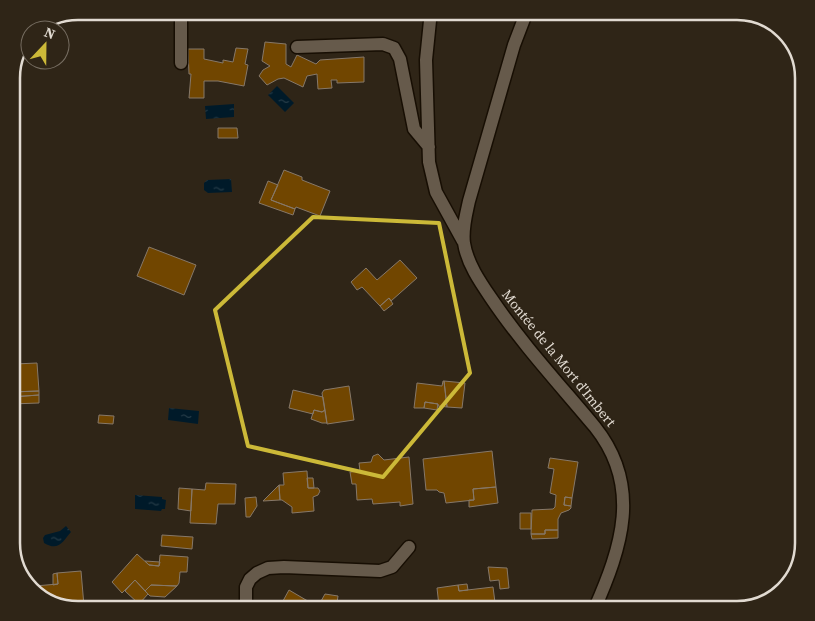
<svg xmlns="http://www.w3.org/2000/svg" width="815" height="621" viewBox="0 0 815 621" font-family="'Source Serif 4',serif">
	<defs>
		<pattern id="water-ripples" width="26" height="14" patternUnits="userSpaceOnUse" patternTransform="scale(1.25)"><rect width="26" height="14" fill="#001a29"/><path d="M2 4q2-2 4 0t4 0M15 11q2-2 4 0t4 0" fill="none" stroke="#253b47"/></pattern>
	</defs>
	<rect width="100%" height="100%" fill="#2f2517"/>
	<path fill="url(#water-ripples)" d="M277,86L294,103L285,112L268,95Z
		M234,104V117L206,119L205,106Z
		M231,179L232,192L208,193L204,190V183L207,180Z
		M169,408L199,411L198,424L168,420Z
		M135,495L162,497V499L166,500L165,509H162L161,511L135,509Z
		M66,526L71,532C63,541 59,552 44,543L43,538L45,535L60,531Z"/>
	<path fill="#714600" stroke="#867869" d="M265,42L286,44V64L291,67L297,55L316,64L320,60L364,57V82L337,83V80H331L332,88L318,89L317,74L307,76L303,87L284,78L278,79L267,85L259,76L263,70L270,66L262,61Z
		M236,48L248,49L245,64L248,65L244,86L218,81H204V98H189L191,74H189L188,49H204V59L223,63V60L233,62Z
		M218,128H237L238,138H218Z
		M284,170L302,177V180L330,191L320,216L296,207L295,209L271,200Z
		M268,181L278,185L271,200L295,209L293,215L259,203Z
		M149,247L196,265L184,295L137,276Z
		M400,260L417,278L391,301L389,298L380,306L362,287L357,290L351,282L366,268L377,280Z
		M389,298L393,304L384,311L380,306Z
		M37,363L39,391L11,392V367H15V364Z
		M443,381H444L447,407L438,406V404L425,402L424,408H414L417,383L442,386Z
		M444,381L465,383L462,408L447,407Z
		M349,386L354,420L327,424L322,393L324,390Z
		M293,390L323,397L325,410L322,412L314,410L313,414L289,408Z
		M39,391V395L11,397V392Z
		M39,395V403L11,404V397Z
		M425,402L438,404L437,410L424,408Z
		M314,410L322,412L325,410L327,423H322L311,419Z
		M99,415L114,416L113,424L98,423Z
		M492,451L496,487L473,489L474,500L446,503L444,493L439,492L437,490H426L423,459Z
		M378,454L384,460L409,457L413,504L400,506V502L373,504L372,499L357,500L356,484H352L350,472L360,471L359,463L371,462L373,456Z
		M550,458L578,462L572,498L565,497L564,505L571,506V508L569,510L561,513L558,519V530H545V534H531L532,510L553,509L555,507L556,495L550,493L554,469L548,468Z
		M307,471L308,488H318L320,491L318,495L313,497L314,511L292,513V507L282,500H280L279,485H284L283,473Z
		M307,478H313L314,488H308Z
		M206,483L236,484L235,504H218L216,524L190,523L192,489L205,490Z
		M279,485L280,500L263,501Z
		M496,487L498,503L469,507V500H474L473,489Z
		M179,488L192,489L191,511L178,509Z
		M11,490H14V517H11Z
		M256,497L257,506L250,517H246L245,498Z
		M565,497L572,498L571,506L564,505Z
		M520,513H531V529H520Z
		M545,530H558V538L532,539L531,534H545Z
		M162,535L193,537L192,549L161,546Z
		M137,554L149,565L159,566L160,555L188,557L187,572H180L179,583L177,586L151,585L145,591L135,580L122,593L112,582Z
		M145,561L160,562L159,566L149,565Z
		M488,567L507,568L509,588L500,589L499,580L490,581Z
		M81,571L84,606L74,607V608L37,596L36,593L35,586L58,584L57,573Z
		M57,573L58,584L53,585V574Z
		M135,580L148,594L139,604L125,591Z
		M467,584L468,590L459,591L458,585Z
		M151,585L177,586L165,597L150,596L145,591Z
		M458,585L459,591L493,587L496,610H448L447,605L439,606L437,588Z
		M289,590L306,600L309,604V607L314,610H278Z
		M325,594L338,596L336,610H316Z
		M306,600L318,606L316,610L309,607V604Z
		M394,601L395,610H377L376,603Z
		M376,603L377,610H355V605Z"/>
	<g fill="none" stroke-linecap="round" stroke-linejoin="round">
		<defs>
			<path id="minor" d="M181,11V63
				M431,11L426,60L429,162L436,192L463,241
				M527,11L514,45L469,201C466,215 462,229 464,243C467,263 480,282 491,298C522,344 560,385 595,427C642,486 622,547 594,610
				M297,47L383,44L394,48L400,59L414,129L429,147
				M804,224L802,269L804,284
				M246,610V587L250,579L257,573L268,568L284,567L380,571L392,567L409,547"/>
		</defs>
		<use href="#minor" stroke="#170e03" stroke-width="15"/>
		<use href="#minor" stroke="#665a4b" stroke-width="12"/>
	</g>
	<path fill="none" stroke="#ccb938" stroke-width="4" stroke-linejoin="round" d="M313,217L439,223L470,373L383,477L248,446L215,310Z"/>
	<g text-anchor="middle" stroke-width="4" stroke-linejoin="round" paint-order="stroke">
		<g font-size="14" fill="#e1dad1" stroke="#2f2517">
			<text transform="translate(559 358) rotate(51)" y="5">Montée de la Mort d'Imbert</text>
		</g>
	</g>
	<path d="M0 0H815V621H0ZM78 20H737A58 58 0 0 1 795 78V543A58 58 0 0 1 737 601H78A58 58 0 0 1 20 543V78A58 58 0 0 1 78 20Z" fill="#2f2517" fill-rule="evenodd"/>
	<path fill="none" stroke="#e1dad1" stroke-width="2.5" d="M78 20H737A58 58 0 0 1 795 78V543A58 58 0 0 1 737 601H78A58 58 0 0 1 20 543V78A58 58 0 0 1 78 20Z"/>
	<g transform="translate(45 45) rotate(22)"><circle r="24" fill="#2f2517" stroke="#766d61"/>
	<path d="M0-4L9 19L0 12L-9 19Z" fill="#ccb938"/>
	<text y="-8" font-size="14" font-weight="bold" text-anchor="middle" fill="#e1dad1">N</text>
	</g>
</svg>
